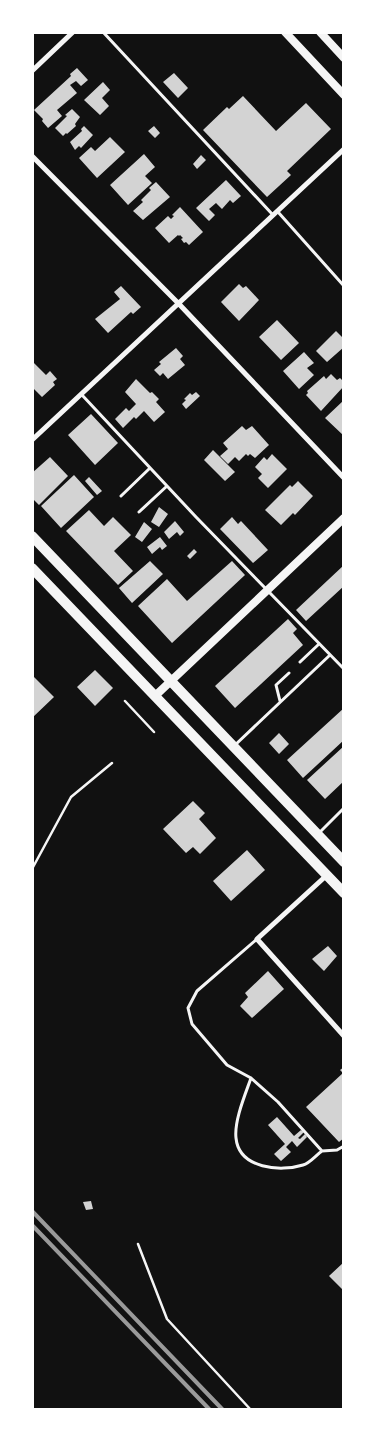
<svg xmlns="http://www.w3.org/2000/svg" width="376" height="1442" viewBox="0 0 376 1442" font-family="Spectral,serif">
	<rect width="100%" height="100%" fill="#111"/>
	<path fill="#d3d3d3" d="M77,68L88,80L81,86L76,81L70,85L77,93L57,110L62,116L48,128L42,121L43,119L34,110L71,76L70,74Z
		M174,73L188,88L178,98L163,82Z
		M103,82L110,90L102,98L109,106L100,115L84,100Z
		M243,96L276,131L306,103L331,129L287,171L291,175L267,197L203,130L227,107L229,109Z
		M72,109L80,117L75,124L76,126L67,134L66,133L63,136L55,128L67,116L65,115Z
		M84,126L93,135L81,148L79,146L75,150L70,142L82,131L81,129Z
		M154,126L160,133L155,138L148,131Z
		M110,137L125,152L97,178L79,158L91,147L95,151Z
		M144,154L155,167L145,176L152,183L128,205L110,185Z
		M201,155L206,160L197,169L193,164Z
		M226,180L241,196L233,203L230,200L222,209L216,203L209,209L215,215L209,221L196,208Z
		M156,182L170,197L143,220L133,211L143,202L141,200L151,190L149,188Z
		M180,207L203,232L189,245L186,242L184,243L181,239L183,238L180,235L179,236L178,235L169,243L155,228L168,216L171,219L174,216L172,215Z
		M239,284L243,288L246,286L259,300L239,321L221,302Z
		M121,286L141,307L133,314L131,312L108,333L95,319L120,299L114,292Z
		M277,320L299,343L281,360L259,337Z
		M336,331L344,339V347L327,362L316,351Z
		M176,348L183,356L180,359L185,365L168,379L163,373L160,376L154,370L161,364L159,362Z
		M304,352L314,363L307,368L314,375L299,389L283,371Z
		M32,361L46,375L50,371L57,379L53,382L55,385L42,397L32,387Z
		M331,374L337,380L340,378L344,382V386L321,411L306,395L308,393L307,391L324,376L326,379Z
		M136,379L150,393L152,392L159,399L156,402L165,412L154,422L144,411L136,419L134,417L123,428L115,419L126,408L129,411L136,404L125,392Z
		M196,392L200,396L186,409L182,404L186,400L184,399L190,393L192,395Z
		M344,400V436L325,418Z
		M91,414L118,443L95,465L68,435Z
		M242,426L246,430L252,426L269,445L255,458L250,454L248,456L246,454L239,461L235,457L228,464L220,456L228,449L223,443Z
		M213,450L235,472L225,481L204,460Z
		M272,454L287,469L268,488L258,478L262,474L255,467L264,457L267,460Z
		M50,457L68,476L39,505L32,498V473Z
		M74,475L94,497L61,528L41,506Z
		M89,477L102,491L97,495L85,481Z
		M298,481L313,496L295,515L293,513L281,525L265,510L290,485L292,487Z
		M159,507L168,514L159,527L151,522Z
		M89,510L104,526L113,517L131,535L114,551L133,571L118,585L66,531Z
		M232,517L238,524L241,521L268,550L253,563L220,529Z
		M175,521L184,532L180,536L177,532L169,539L164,532Z
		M144,522L152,529L142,542L135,537Z
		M160,537L167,546L162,550L160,547L152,554L147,547Z
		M194,549L197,552L190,559L187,556Z
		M150,561L163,574L132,603L119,588Z
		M232,561L245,575L172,643L138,606L167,579L187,601Z
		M344,565V586L306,621L296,610Z
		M288,619L297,629L293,633L303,645L235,708L215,686Z
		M95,670L113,688L95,706L77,687Z
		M32,675L54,697L32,718Z
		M344,708V740L303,778L287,760Z
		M279,733L289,744L279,754L269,743Z
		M344,746V781L325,799L307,780Z
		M193,801L205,813L199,819L216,838L200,854L193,847L186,853L163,829Z
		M247,850L265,870L231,901L213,881Z
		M328,946L337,956L324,971L312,959Z
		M268,971L284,989L252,1018L240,1006L248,997L245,993Z
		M344,1067V1138L339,1142L306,1107L343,1073L340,1070Z
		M277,1117L294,1136L301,1130L304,1132L298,1138L300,1139L305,1134L307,1137L297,1147L292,1141L286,1147L291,1152L281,1161L274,1154L285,1144L268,1125Z
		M91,1201L93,1209L86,1210L83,1202Z
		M344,1262V1291L329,1276Z"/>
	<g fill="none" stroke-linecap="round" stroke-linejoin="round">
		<path stroke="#f5f5f5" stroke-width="2.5" d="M125,701L154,732
			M32,869L71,797L112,763
			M138,1244L167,1319L251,1410"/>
		<path stroke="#f5f5f5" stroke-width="3" d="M103,32L273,215
			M278,212L344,286
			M82,395L196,517L344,669
			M121,496L150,468
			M139,512L167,486
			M300,662L319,644
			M280,701L276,685L289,673
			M234,746L330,655
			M319,833L344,808
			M257,939L197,991L188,1008L192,1024L227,1065L251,1078L278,1102L322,1151L337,1150L344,1146
			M251,1078C245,1095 234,1121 236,1138C239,1169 281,1172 303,1165C310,1163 316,1155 322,1151"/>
		<path stroke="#f5f5f5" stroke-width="5" d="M32,71L73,32
			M32,156L179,304L344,478
			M32,440L344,149
			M327,875L257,939L344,1036"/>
		<path stroke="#f5f5f5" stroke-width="8" d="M285,32L344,95
			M320,32L344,58
			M155,696L344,518"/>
		<path stroke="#f5f5f5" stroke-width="10" d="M32,536L344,862
			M32,568L344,893"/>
		<path stroke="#9a9a9a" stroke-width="4" d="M32,1211L223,1410
			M32,1225L210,1410"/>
	</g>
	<rect width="376" height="1442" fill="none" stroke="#ffffff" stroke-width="68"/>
</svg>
